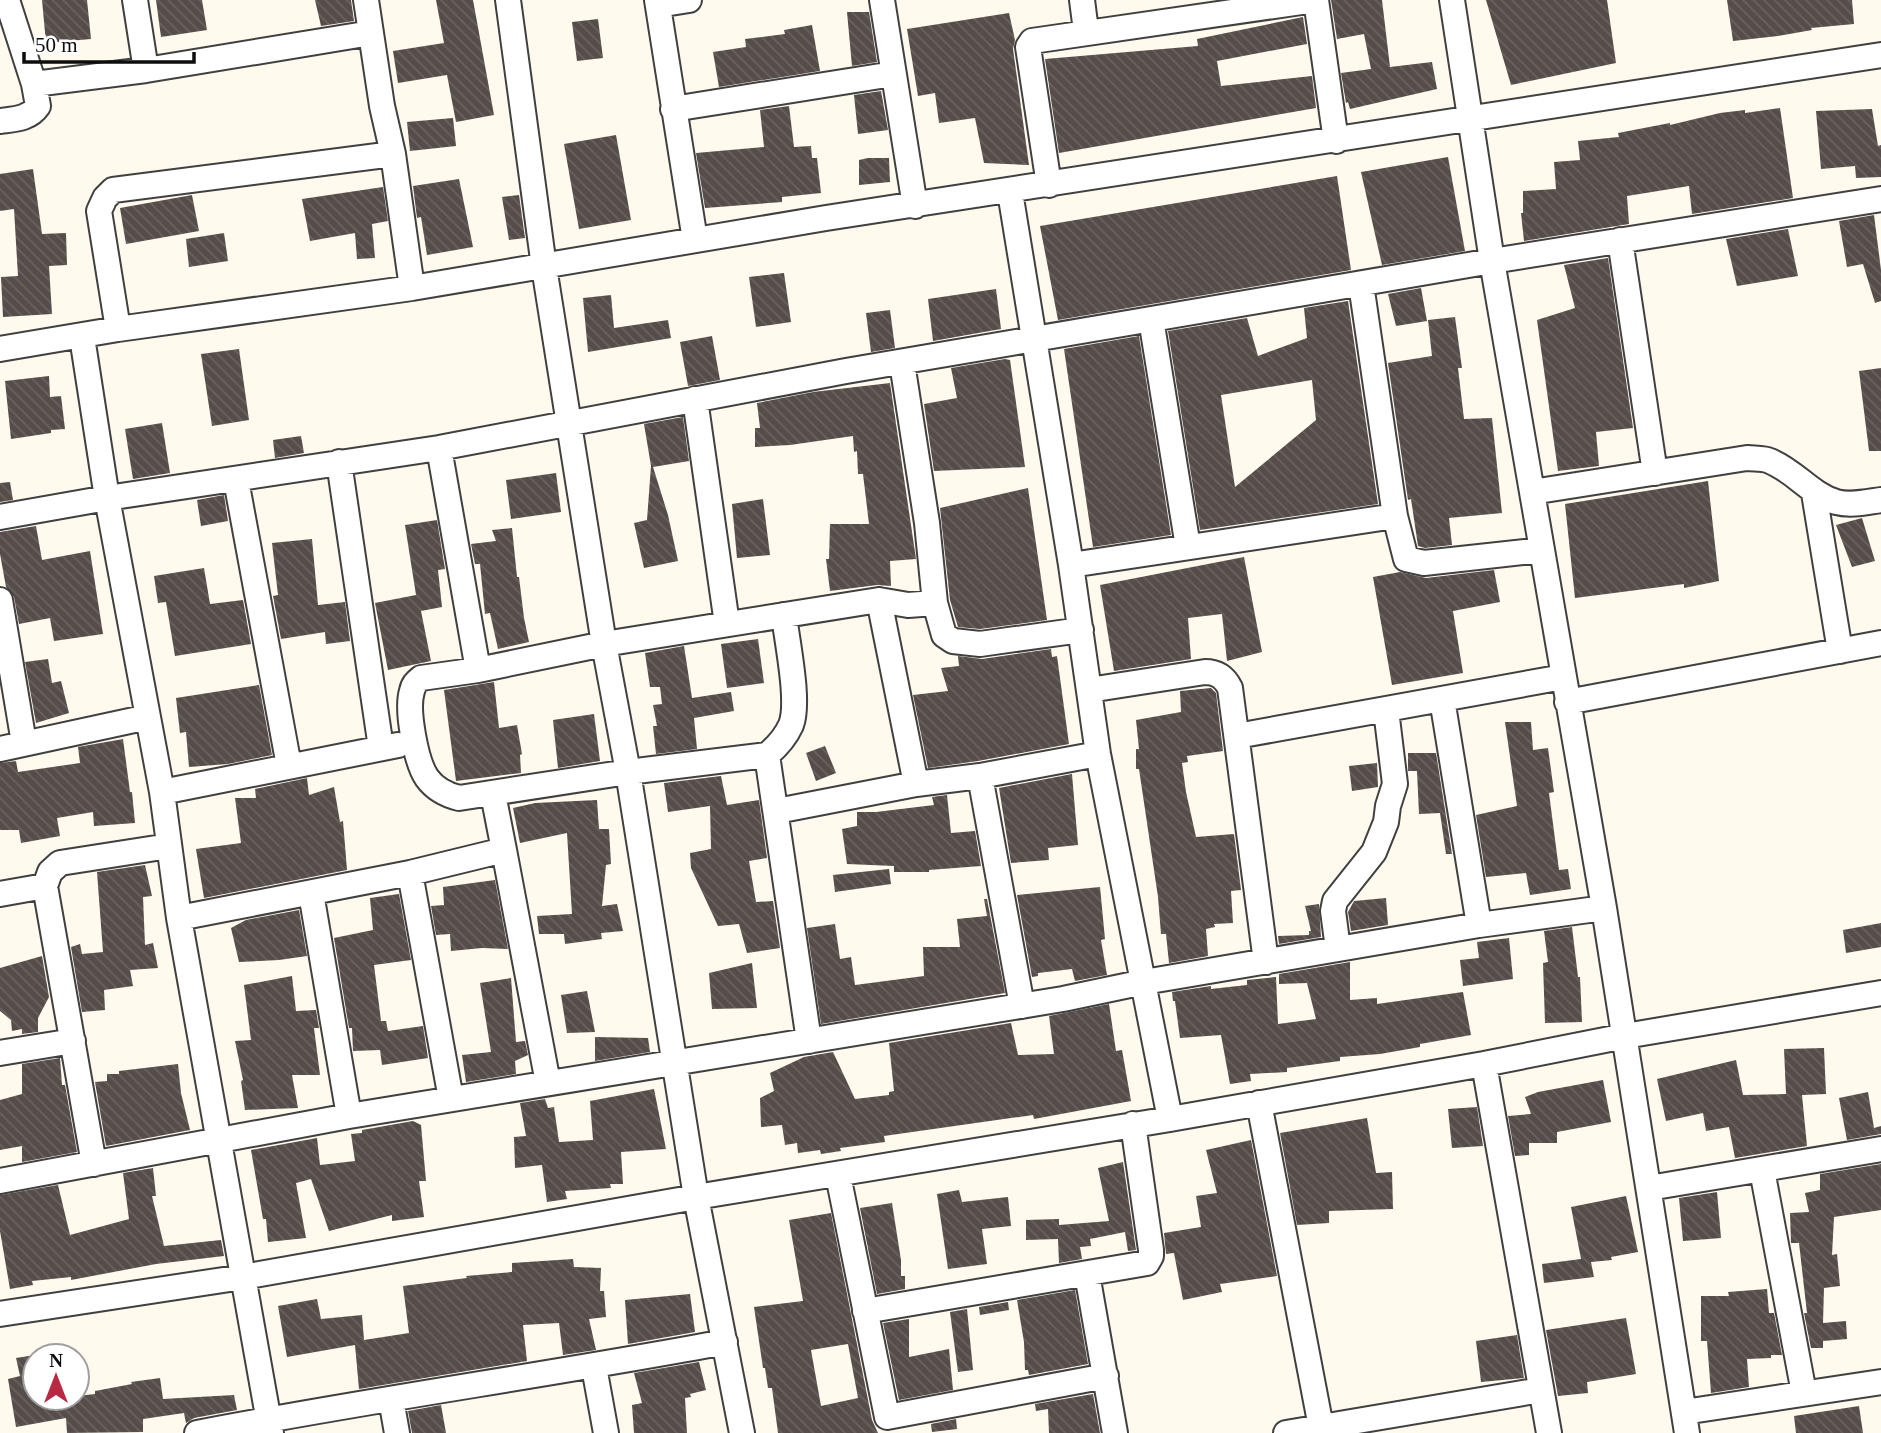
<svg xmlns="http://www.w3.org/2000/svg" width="1881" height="1433" viewBox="0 0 1881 1433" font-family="Georgia,serif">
	<defs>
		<pattern id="building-back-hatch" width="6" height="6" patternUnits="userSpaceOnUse" patternTransform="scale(1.75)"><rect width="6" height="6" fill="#564d4a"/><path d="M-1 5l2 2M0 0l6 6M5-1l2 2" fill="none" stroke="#696260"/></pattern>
	</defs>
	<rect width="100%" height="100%" fill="#fff9ee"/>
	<path fill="url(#building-back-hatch)" fill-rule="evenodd" d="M42,0H87L91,39L46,43Z
		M156,0H202L207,30L161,37Z
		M315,0H351L354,21L321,26Z
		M436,0H473L494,115L456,122L447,75L398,83L393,51L444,43Z
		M1331,0H1382L1390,67L1432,62L1437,89L1350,109L1348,102L1346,103L1341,73L1371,69L1364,34L1337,39Z
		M1486,0H1607L1616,63L1511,85Z
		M1727,0H1852L1854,24L1811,28L1812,30L1778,36L1733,41Z
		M847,12H869L877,62L852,66Z
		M1009,13L1015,40L1013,49L1029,165L984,163L975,118L939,123L935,93L918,96L907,29Z
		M1303,17L1307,44L1217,61L1221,86L1312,76L1316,108L1059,153L1045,59L1198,46L1197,39Z
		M598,19L603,58L577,61L572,22Z
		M812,25L820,71L719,87L713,52L746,47L745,39L785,34L784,30Z
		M881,91L888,130L858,134L854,95Z
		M789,106L794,147L811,146L812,158H817L821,193L782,197V202L705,208L696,153L764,147L760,110Z
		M1780,108L1793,198L1692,214L1689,186L1627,196L1629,224L1524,241L1521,213H1523V191L1556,189L1554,162L1580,160L1578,141L1619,137L1618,133L1670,123V125L1720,113L1745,110V113Z
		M1872,109L1878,146L1881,145V177L1856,178L1855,166L1821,169L1816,111Z
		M453,118L456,146L410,151L407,122Z
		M616,135L631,220L579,229L564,144Z
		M1448,157L1465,251L1382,265L1361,172Z
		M868,158H889L890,182L859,185V160Z
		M33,169L42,234L66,233L67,265L49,266L52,314L3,317L1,277L18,276L14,209L0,211V174Z
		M1337,176L1351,270L1058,320L1040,226Z
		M459,179L473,247L427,255L421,217L417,218L413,186Z
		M383,187L388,221L372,224L375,258L357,259L355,233L310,241L302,199Z
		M192,195L199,231L126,244L120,208Z
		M519,195L525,238L509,240L502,197Z
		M1874,215L1881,270V301L1875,303L1863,264L1847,267L1839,221Z
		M1788,229L1798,276L1737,286L1726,239Z
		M224,233L228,261L189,267L186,239Z
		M1608,258L1633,428L1596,432L1599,466L1558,471L1537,320L1575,308L1564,265Z
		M784,273L791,322L756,327L749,277Z
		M1421,288L1427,321L1396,326L1388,294Z
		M996,289L1001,329L933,341L928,299Z
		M611,295L614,328L668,320L671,338L588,352L583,298Z
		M1348,301L1378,504L1200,530L1168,331L1247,318L1258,356L1307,338L1304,308ZM1312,380L1316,420L1235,487L1221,395Z
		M890,310L895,348L871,352L866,313Z
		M1455,317L1462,368H1458L1464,419L1492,418L1502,513L1449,518L1452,545L1425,548L1418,546L1411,499L1408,500L1388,363L1432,356L1428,320Z
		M712,336L720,380L688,386L680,342Z
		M1139,336L1171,535L1093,547L1064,349Z
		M239,349L249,420L212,426L201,354Z
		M1005,359L1010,360L1025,467L934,471L924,404L957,398L951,368Z
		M1881,368V451H1869L1859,371Z
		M49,376L50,397L61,396L65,429L51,430V433L11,439L5,381Z
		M890,383L916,559L890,561L891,586L877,585L830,591L826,559H829L830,524H869L863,474H858L857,451L854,452L853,436L790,445L755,447V428H760L757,403L813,392Z
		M683,417L689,461L653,467L668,515L678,561L644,568L634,523L647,520L651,466L644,424Z
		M162,423L170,473L133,479L125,429Z
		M301,436L304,453L275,458L273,440Z
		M556,473L561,512L511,519L506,480Z
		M1708,481L1719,581L1684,588V584L1575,598L1565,504Z
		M10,482L13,500L0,502V483Z
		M1028,488L1047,620L980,629L958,627L950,600L940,508Z
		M224,495L228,521L201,526L197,500Z
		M763,499L770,555L737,558L732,504Z
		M1862,518L1875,561L1852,567L1836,525Z
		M437,520L445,569L438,570L442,607L421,611L431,661L388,670L375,603L416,595L405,525Z
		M36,526L42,560L90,551L103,634L54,641L50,618L19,624L14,597L6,587L0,554V532Z
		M512,528L517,577H519L524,618L529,642L498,649L490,613L485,614L480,564H475L471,544L496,541L492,530Z
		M312,539L318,605L345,602L350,641L326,644L325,632L281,639L273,596L278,595L272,543Z
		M1244,557L1262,652L1227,661L1222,614L1188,618L1191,659L1114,671L1100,585Z
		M204,568L210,604L243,600L251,644L175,656L166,602L158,603L154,576Z
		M1494,570L1500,602L1453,611L1463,673L1392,685L1373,577L1400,572L1426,578Z
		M758,639L764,683L727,688L721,644Z
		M684,646L692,698L731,692L734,711L694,718L697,749L656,754L653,726H657L653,705L662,704L660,687H650L645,653Z
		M1051,649L1052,657L1057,656L1069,744L978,761L928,768L913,695L948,691L941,668L959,666L958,656L982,659Z
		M48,659L52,683L61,681L69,713L36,723L25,662Z
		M494,682L499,728L517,725L522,754L520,755L521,773L456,781L444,690Z
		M259,685L272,755L228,764L189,767L186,732L180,733L176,698Z
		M1211,688L1216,693L1223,751L1187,756L1188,762L1182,763L1186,792L1196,837L1234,834L1241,890L1231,891L1233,923L1214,924L1215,927L1206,929L1208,956L1169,963L1166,934H1161L1158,897L1139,769H1136V749H1139L1136,720L1181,712L1180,691Z
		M594,714L600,761L558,768L553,720Z
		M1505,722H1531L1533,750L1548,748L1554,792L1549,793L1559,870L1568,869L1571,889L1530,895L1526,873L1486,877L1476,815L1517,806Z
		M123,739L130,792H132L135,823L94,826L93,812L57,818L60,836L21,843L19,830H0V763L16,761L18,772L80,763L78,747Z
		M825,746L836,773L816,781L806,753Z
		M1408,753H1436L1452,854H1446L1440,813L1419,814L1417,771H1408Z
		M1377,763L1378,787L1352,791L1349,766Z
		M1072,774L1078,845L1048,848L1049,860L1011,863L999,788Z
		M721,776L727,805L759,800L767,858L749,861L756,902L773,901L780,948L747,953L739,924L718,926L691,868L690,853L711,849L710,806L668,812L664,783Z
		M307,778L309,795L334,787L340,822L343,821L347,870L204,898L196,849L241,843L235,798H256L255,789Z
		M947,795L951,833L975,831L981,866L929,870V872H894V866L847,864L842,829L857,826V812H876L934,805L932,797Z
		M597,800L599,829H609L611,864L606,865L602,906L617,904L623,931L601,933L602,939L565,944L564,934H539L537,916L572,914L567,833L520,843L513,808L535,803Z
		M145,865L152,896L143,897L145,945L153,943L158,968L130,970L133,986L104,990L105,1010L82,1012L71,947L80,944L82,954L103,952L97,872Z
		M889,869L891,884L835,892L833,875Z
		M495,880L508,949L482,948L451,951L450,934L436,935L431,906L444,905L443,887Z
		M1100,887L1105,939L1101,940L1107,975L1075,981L1072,969L1038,973V976L1032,977L1017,895Z
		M399,894L411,960L374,965L381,1021H386L388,1031L423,1026L428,1058L382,1065L380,1050L353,1051L352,1028H349L334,938L373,930L370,898Z
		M1386,898L1388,925L1351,931L1348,912L1354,901Z
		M984,899H987L1005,993L821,1024L807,928L835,924L840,959L851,957L855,985L924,976L923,947H960L957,919L987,916Z
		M1319,904L1321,937L1279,944L1278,936L1309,935V931H1311L1305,906Z
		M299,910L307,956L279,960L239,962L231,928L246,920Z
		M1881,923V947L1846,953L1843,930Z
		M1572,927L1578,977H1580L1582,1022L1545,1023L1543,963L1548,962L1544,931Z
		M1509,938L1513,979L1463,986L1460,960L1479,958L1477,942Z
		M42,956L49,997L38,1018V1032L22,1034V1029L12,1031L11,1020L0,1011V968Z
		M1350,962V1000L1377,998V1004L1463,992L1471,1035L1420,1044V1047L1380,1054L1340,1057V1061L1287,1068V1072L1250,1074L1251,1081L1230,1084L1221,1035L1180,1038L1175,1001H1173L1172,992L1211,986V989L1247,985V980L1276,977L1278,1024L1316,1019L1307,983L1279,984V974Z
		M752,963L757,1008L712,1009L709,973Z
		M292,976L296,1011L316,1010L319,1028H314L320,1075H292L298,1108L245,1110L241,1081L243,1080L235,1041L251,1040L244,985Z
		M511,978L516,1042L525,1041L528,1055L515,1061L516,1074L466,1082L462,1055L491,1052L480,983Z
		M587,991L595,1032L567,1033L561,995Z
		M1109,1004L1116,1051L1122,1050L1131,1101L1034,1119L1033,1115L884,1136L885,1142L840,1148L841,1151L821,1154L820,1150L798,1153L797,1143L785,1145L782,1125L761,1127L760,1098L774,1091L770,1073L804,1057L833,1052L855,1099L889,1095V1092L894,1091L889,1043L1011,1023L1018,1055L1054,1054L1049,1016Z
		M595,1037L648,1038L650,1052L595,1061Z
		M1824,1048L1826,1094L1802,1095L1807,1146L1735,1158L1729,1127L1706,1131L1703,1113L1666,1121L1657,1079L1736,1060L1743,1095L1786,1094L1784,1049Z
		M60,1058L62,1085H65L77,1152L22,1162V1146L0,1150V1100L22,1094V1064Z
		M178,1064L181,1093L190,1130L106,1146L95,1082L107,1081V1074H119V1071Z
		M1603,1080L1611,1122L1557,1132V1143H1529V1155L1515,1156L1508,1116L1531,1114L1525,1097L1538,1092Z
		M654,1089L666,1149L621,1152L623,1184H610L611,1188L565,1191L567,1199L547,1202L542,1165L515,1168L514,1137L526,1136L520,1103L545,1099L548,1108L554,1107L559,1142L593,1140L590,1101Z
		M1868,1092L1874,1128L1881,1126V1134L1847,1140L1839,1098Z
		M1477,1107L1483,1146L1452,1148L1448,1109Z
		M1367,1118L1376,1173L1392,1172L1393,1209L1329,1211V1223L1297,1225L1280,1133Z
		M413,1121L421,1125L426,1181H419L424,1217L392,1221V1215L329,1231L311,1179L296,1183L306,1238L268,1242L266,1219H263L251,1150L317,1138L320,1165L355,1161L351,1134L362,1133V1130Z
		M1251,1140L1277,1276L1220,1284L1222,1292L1183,1300L1174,1253L1166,1254L1164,1233L1201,1227L1196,1196L1217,1193L1206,1150Z
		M1123,1162L1136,1250L1128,1251L1125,1232L1090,1239L1091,1246L1080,1247L1082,1259L1059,1263L1058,1239L1026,1240V1220L1059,1219V1225L1109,1221L1098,1168Z
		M1881,1164V1210L1834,1217L1832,1255L1837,1254L1840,1286L1824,1288L1823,1323L1846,1321L1847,1339L1823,1341V1348H1811L1804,1313H1807L1799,1243H1791L1790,1213L1809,1212L1805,1193L1820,1190V1174Z
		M153,1168L156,1196H152L164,1246L221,1240L224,1256L156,1264L71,1280V1277L32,1281L33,1285L10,1289L0,1231V1195L58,1185L70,1235L129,1219L123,1173Z
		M959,1190L962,1202L1008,1197L1011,1226L982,1229L987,1264L948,1269L937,1194Z
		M1717,1192L1721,1238L1683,1241L1679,1198Z
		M1626,1196L1638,1252L1611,1257L1612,1260L1591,1262L1594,1277L1544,1283L1542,1264L1581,1259L1571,1207Z
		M892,1203L901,1260V1276H905V1289L877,1294L860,1208Z
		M831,1213L872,1420L878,1433H778L772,1388H768L765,1368H763L754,1307L803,1301L789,1220ZM848,1344L858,1398L821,1406L811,1350Z
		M573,1259L574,1267L601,1268L600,1291H604L606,1317L589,1319L596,1350L563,1355L559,1323L523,1325L527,1361L359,1389L355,1345L287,1357L278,1306L317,1299L321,1319L362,1315L364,1340L409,1333L403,1286L467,1278L466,1276L512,1272V1263Z
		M1767,1289L1769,1313H1774L1782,1355H1771V1358L1747,1359L1749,1387L1711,1393L1707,1341H1701V1296H1729L1728,1292Z
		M1075,1290L1088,1364L1029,1375L1028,1370H1025L1024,1342L1017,1300Z
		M690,1294L695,1332L628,1344L625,1300Z
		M1008,1302L1009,1310L980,1315L979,1307Z
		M967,1309L973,1370L958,1372L950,1312Z
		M1626,1318L1636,1374L1587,1382L1588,1393L1558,1396L1546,1330Z
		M909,1319V1357L949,1349L953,1390L899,1400L883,1323Z
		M1517,1335L1524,1378L1481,1382L1476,1341Z
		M35,1355V1398H77V1396L95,1394V1391L132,1384L131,1382L160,1378L163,1399L234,1395L237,1410L194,1418L186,1423L184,1413L143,1419V1432L67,1433L66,1418L16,1427L8,1379L20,1376L16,1358Z
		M699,1362L706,1390L690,1394L691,1397L685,1398L687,1433H634L632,1405L642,1403L634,1373Z
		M1093,1394L1100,1433H1049L1048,1409L1036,1411L1035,1404Z
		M441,1405L446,1433H412L408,1411Z
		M1859,1406L1863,1433H1796L1794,1416Z
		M956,1419L957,1429L932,1432L931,1424Z"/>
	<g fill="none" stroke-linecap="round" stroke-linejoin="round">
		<defs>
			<path id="street" d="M135,0L146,70
				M366,0L382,106L393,154L412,288
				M508,0L544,267L604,644L628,772L696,1197L742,1433
				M657,0L695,240
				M882,0L915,206
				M1082,0L1086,31
				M1316,0L1336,141
				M1452,0L1492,261L1604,908L1687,1433
				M658,5L689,0
				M34,84L146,70L371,33
				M673,109L893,74
				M0,121C15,119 29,119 38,106L34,84L7,0
				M1049,185L1028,47L1032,41L1315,0
				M1010,192L1071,565L1098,754L1170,1119
				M1620,240L1655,473
				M1361,284L1395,516L1406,559L1424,563L1542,550
				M1151,319L1188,547
				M118,329L99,211L105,198L113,190L393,154
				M82,337L107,498L162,792L179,918L271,1433
				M0,349L118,329L412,288L826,218L1881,55
				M902,363L927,523L935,603L944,635L953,641L980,644L1081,630
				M695,399L727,624
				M439,448L478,670
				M339,462L381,748
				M236,480L289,766
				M1532,492L1747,458C1755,459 1763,458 1770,461C1795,471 1810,494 1836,502C1851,506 1867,502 1881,500
				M1814,493L1840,651
				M0,517L107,498L439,448L846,371L1492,261L1881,199
				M1071,565L1395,516
				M0,600L24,743
				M879,600L916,784
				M1089,690L1205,672C1218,672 1225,678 1230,688L1266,962
				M1442,699L1479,925
				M1567,702L1881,643
				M1237,736L1563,677
				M0,749L148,717
				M767,755C778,746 785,738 791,725C800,702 787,642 784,615
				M980,776L1022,1006
				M162,792L398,745
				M493,794L504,850
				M777,811L916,784L980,776L1098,754
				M410,873L451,1099
				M311,893L349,1116
				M0,894L45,886
				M179,918L410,873L504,850L548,1083
				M1338,949L1333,911L1335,901L1374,852L1386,822L1388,806L1395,784L1386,710
				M809,1041L767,755L628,772L459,798C447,795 435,789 427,778C416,762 406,710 412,691C413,685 416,682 421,678L478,670L604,644L879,600L908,605L935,603
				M0,1053L73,1041
				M1484,1064L1549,1433
				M1259,1103L1321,1427
				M94,1164L45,886L50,872L60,863L169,846
				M1762,1170L1804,1393
				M838,1175L887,1417L1106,1376
				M0,1181L349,1116L1063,999L1144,982L1479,925L1604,908
				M1649,1188L1881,1149
				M1087,1274L1115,1433
				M865,1311L1147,1263L1151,1256V1250L1133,1124
				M0,1314L243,1277L696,1197L1170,1119L1484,1064L1625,1036L1881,993
				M594,1367L606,1433
				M391,1399L397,1433
				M1684,1412L1881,1382
				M197,1433C372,1399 549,1375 725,1342
				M1286,1433L1541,1390"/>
		</defs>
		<use href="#street" stroke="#404040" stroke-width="28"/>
		<use href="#street" stroke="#fff" stroke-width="24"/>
	</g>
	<g transform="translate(56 1377)"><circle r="33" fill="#ffffff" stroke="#9e9e9e" stroke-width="2"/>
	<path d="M0-5L12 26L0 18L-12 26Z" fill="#ba2943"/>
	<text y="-10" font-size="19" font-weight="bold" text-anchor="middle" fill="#0d0d0d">N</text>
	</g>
	<path d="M24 52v10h170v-10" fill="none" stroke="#0d0d0d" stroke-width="3.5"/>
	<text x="35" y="52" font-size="21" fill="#0d0d0d" stroke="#ffffff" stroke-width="5" paint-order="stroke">50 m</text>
</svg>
